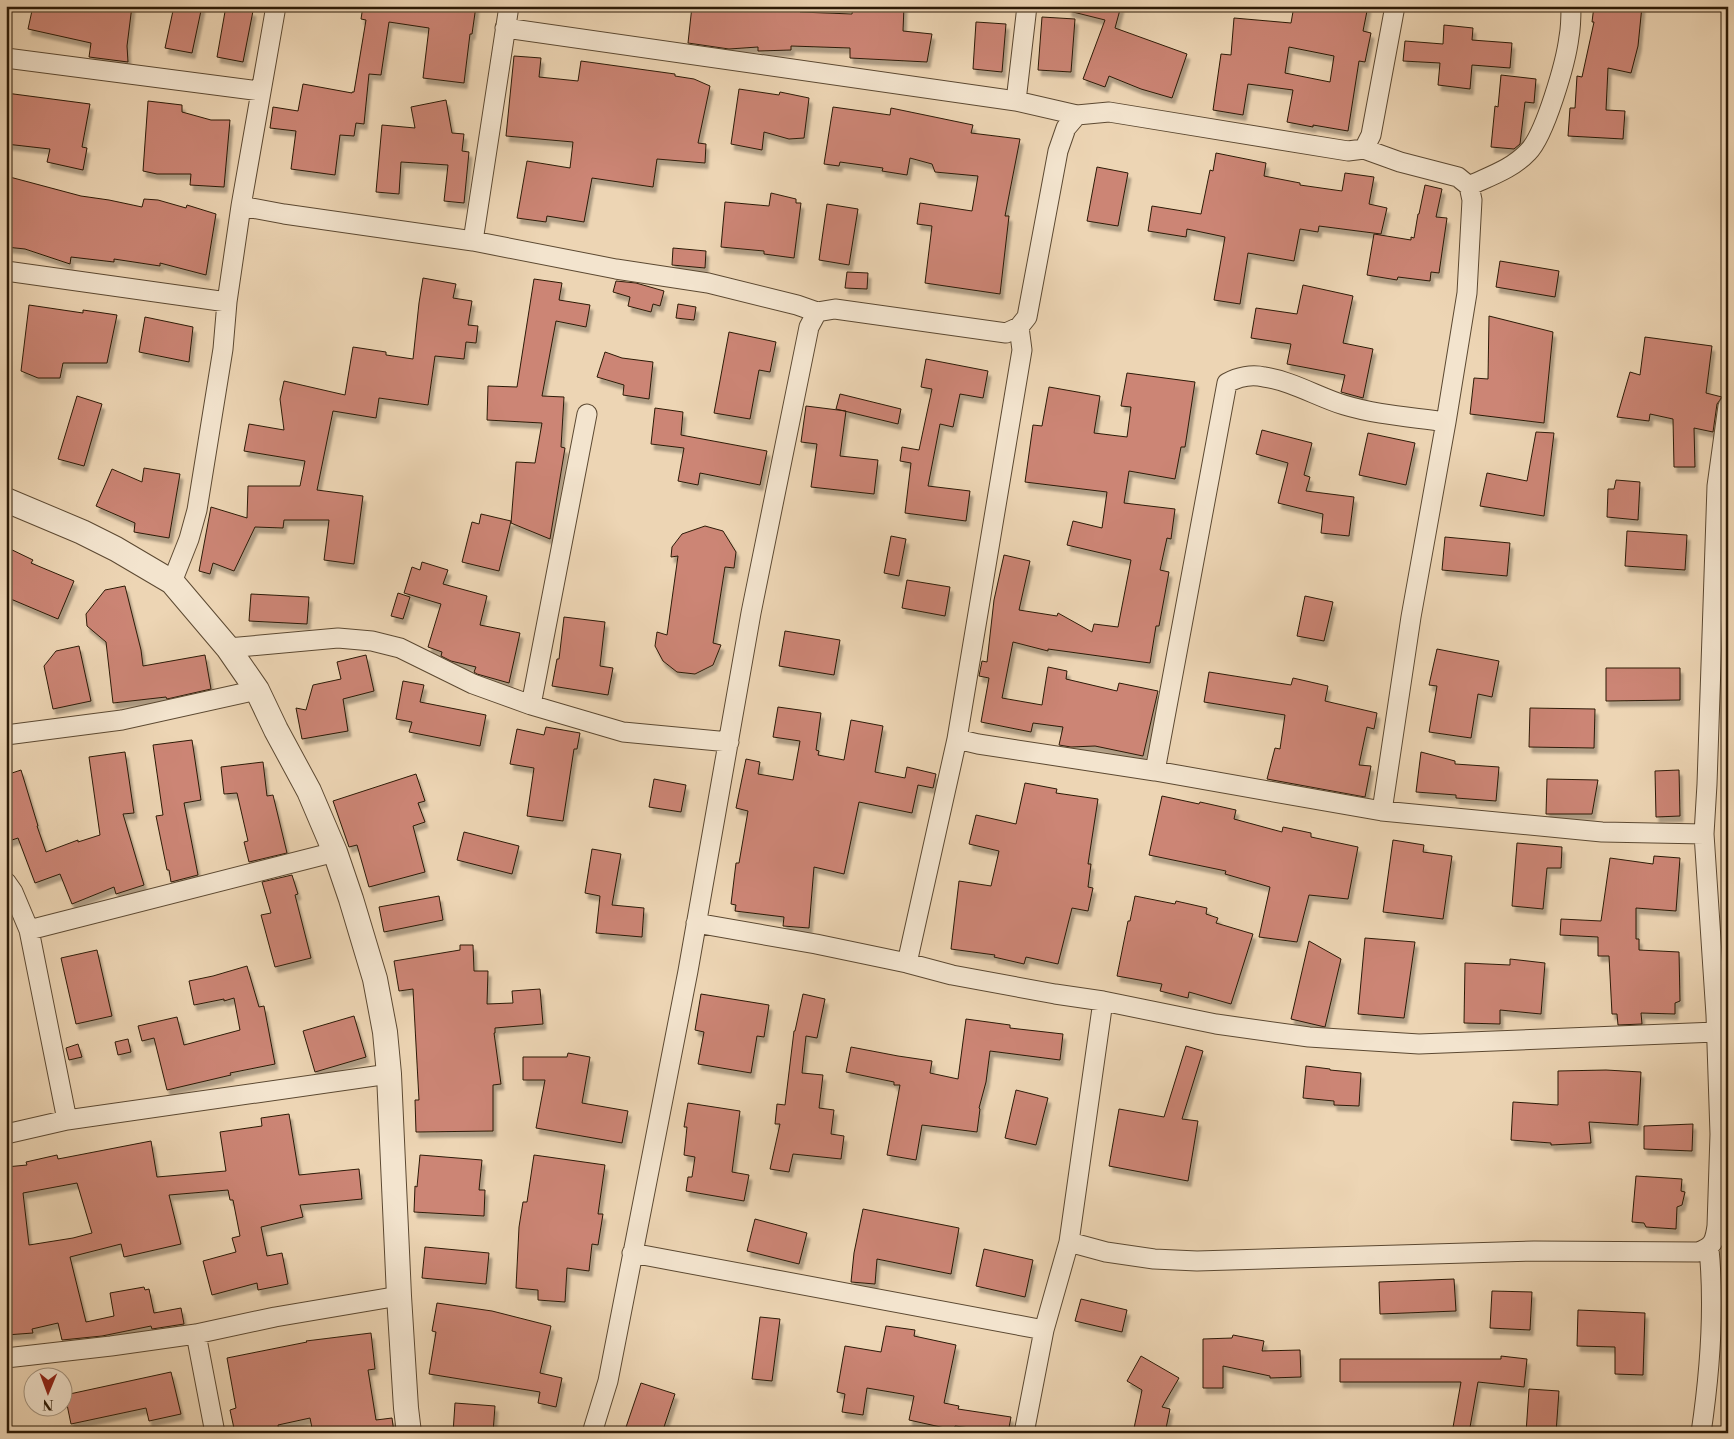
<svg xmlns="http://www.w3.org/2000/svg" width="1734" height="1439" viewBox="0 0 1734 1439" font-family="'Libre Bodoni',serif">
	<defs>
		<filter id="shadow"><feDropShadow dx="3" dy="5.5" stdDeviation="1" flood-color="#0004"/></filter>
	</defs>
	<rect width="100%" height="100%" fill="#edd5b4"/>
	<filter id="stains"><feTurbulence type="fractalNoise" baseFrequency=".004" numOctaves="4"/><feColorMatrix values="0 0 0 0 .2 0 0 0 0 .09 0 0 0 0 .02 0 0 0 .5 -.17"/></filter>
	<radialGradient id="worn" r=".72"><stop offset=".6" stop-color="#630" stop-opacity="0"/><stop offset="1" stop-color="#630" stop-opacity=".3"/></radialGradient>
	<path fill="#cc8574" stroke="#2c1a06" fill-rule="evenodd" filter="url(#shadow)" d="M33,6H132L127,46L128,62L89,57L91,43L28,29Z
		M174,6H202L192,53L165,48Z
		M226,6L253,11L243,62L217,57Z
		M363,6H476L472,34H470L464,83L423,78L429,28L389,22L381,75L369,74L364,124L356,123L354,136L340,135L335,175L291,169L296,131L270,128L273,107L298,111L303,84L352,93V92H354L366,20L361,19Z
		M692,6H800V12L852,14L853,6L884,8V6H904L903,31L932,34L927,62L850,58V48L791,46V50L758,51V47L729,49L688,43Z
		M1069,6H1121L1115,28L1187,54L1172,98L1141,89L1109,76L1105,87L1083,79L1105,20L1069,11Z
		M1294,6H1368L1363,31L1371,33L1365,62L1359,61L1348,131L1313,125V127L1287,122L1293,90L1248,84L1243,115L1213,110L1221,54L1231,55L1234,18L1291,23ZM1289,47L1334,56L1330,82L1285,73Z
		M1594,6H1642L1638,46L1631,73L1608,68L1606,110L1625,111L1623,139L1568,136L1570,108H1575L1577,76L1582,77L1594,22H1592Z
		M1042,17L1075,19L1071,72L1038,70Z
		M976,22L1006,24L1002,72L973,69Z
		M1444,25L1473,28L1472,40L1512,43L1510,68L1472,65L1470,89L1438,85L1440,63L1403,61L1405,41L1443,44Z
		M514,56L541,58L539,77L578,81L581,61L675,74V76L694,79L710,86L698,143L706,144L705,163L657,159L653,187L592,178L584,222L547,216L546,222L517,218L527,161L570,168L573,142L506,136Z
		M1501,75L1536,79L1534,103L1525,102L1520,144L1514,149L1491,147L1495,106L1498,107Z
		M739,89L779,95L780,92L809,98L804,138L789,139L764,132L762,150L731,144Z
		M6,93L90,104L82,147L87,148L83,170L47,162L50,149L6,144Z
		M446,100L452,133L464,134L462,151L469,152L464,203L444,201L448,165L401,162L399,194L376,192L382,125L415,128L411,107Z
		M148,101L182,105V112L211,120H230L224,187L190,185L191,174H157L143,171Z
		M833,107L890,115L891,108L973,125L971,133L1020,139L1005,216H1009L1000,294L925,283L932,226L917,224L920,203L972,211L978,176L935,172L932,164L910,158L907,175L882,171L883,168L840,162L839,166L824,164Z
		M1216,153L1266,163L1264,176L1300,183V185L1342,191L1345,173L1374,177L1369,204L1387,208L1381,234L1319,226L1318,232L1300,229L1294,261L1248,253L1240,304L1214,300L1225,237L1187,229L1186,237L1148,231L1152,206L1201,214L1210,170L1213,171Z
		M1097,167L1128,173L1118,226L1087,221Z
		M6,176L81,196L109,200L142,207L144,199L158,200L186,208L187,205L216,214L206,275L160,263V266L114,259V262L71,257L70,264L25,249L6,247Z
		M1425,185L1442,189L1436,217L1447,218L1439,273L1431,272L1430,281L1398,277L1397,280L1367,275L1374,234L1411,240V237L1414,238L1418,214H1419Z
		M771,193L796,199V203H801L794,258L764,254V251L721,247L725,202L769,206Z
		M827,204L858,209L849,265L819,260Z
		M673,248L706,251L705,268L672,265Z
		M1500,261L1559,271L1555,297L1496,287Z
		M847,272L868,273L867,289L845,288Z
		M423,278L456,284L453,298L472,301L468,325L478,326L476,343L466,342L464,359L435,356L428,405L379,398L376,418L333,411L317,490L363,496L354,564L324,560L329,520H284L283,528L255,527L234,571L213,563L210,574L199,571L211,507L247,518L248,486H300L305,461L244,451L249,424L284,430L280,399L284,381L345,395L353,347L386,352V355L413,359L419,303Z
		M534,279L562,283L559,300L590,305L586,327L556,321L542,396L564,397L561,447L565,448L550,539L511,523L516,462L535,463L542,423L487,420L488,386L517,387Z
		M616,281L636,283L664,291L660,306L653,304L651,312L628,306L630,297L613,292Z
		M1303,285L1353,296L1343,343L1373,349L1363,398L1341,392L1345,375L1287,364L1291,344L1251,338L1256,308L1297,314Z
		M678,304L696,307L694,320L676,318Z
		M29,305L83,313V310L117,315L107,363H63L60,378H38L21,371Z
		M1489,316L1553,332L1544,423L1470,414L1474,378L1488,379Z
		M145,317L193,327L189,362L139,352Z
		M729,332L776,342L770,372L759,370L750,419L714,413Z
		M1645,337L1712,346L1706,393L1722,397L1717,404L1713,432L1694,428L1695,467H1674L1673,419L1650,414L1649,421L1617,417L1630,372L1640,375Z
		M605,352L622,358L653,362L649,399L623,395L624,385L597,377Z
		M926,359L988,371L983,398L960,394L953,427L940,424L928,486L970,491L966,521L905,513L911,463L900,461L902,447L919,450L932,389L921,387Z
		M1127,373L1195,382L1185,447H1181L1175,479L1129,471L1124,503L1175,509L1171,539L1167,538L1160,570L1169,572L1159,626H1156L1150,663L1048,649V651L1013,642L1002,698L1042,705L1048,667L1067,671L1066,679L1117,691L1119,683L1158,691L1143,756L1095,746L1071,747L1059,745L1063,727L1033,723L1031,732L981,722L989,678L979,676L982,661L987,662L994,600L1004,555L1030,561L1019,610L1057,616L1058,613L1092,632L1094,624L1118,627L1131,560L1067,545L1073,521L1102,528L1107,492L1025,482L1033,425L1042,426L1049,387L1100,396L1094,433L1127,437L1131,407L1121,406Z
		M840,394L901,409L898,424L836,409Z
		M77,396L102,404L84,466L58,459Z
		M806,406L846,411L840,456L878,460L874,494L811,487L817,444L801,442Z
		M655,408L683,412L681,435L767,451L760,485L700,473L698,485L678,481L684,448L651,444Z
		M1262,430L1312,443L1304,475L1310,477L1306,491L1354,497L1349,536L1321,533L1323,514L1278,503L1288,463L1256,454Z
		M1536,432L1554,433L1544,516L1480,506L1487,473L1527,481Z
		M1368,433L1415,443L1406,485L1359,475Z
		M144,468L180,474L169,538L134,532L135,523L96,506L112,469L142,482Z
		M1616,480L1640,482L1638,520L1607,517L1608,489H1614Z
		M481,514L511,521L499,571L462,562L472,522L479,524Z
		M705,526L723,531L736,552L734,568L725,567L713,643L721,645L713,665L695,674L677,672L663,661L655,646L657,632L667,635L678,556L671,557L672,547L682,534Z
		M1627,531L1687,535L1685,570L1625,566Z
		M891,536L906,539L899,576L884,573Z
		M1445,537L1510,543L1507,576L1442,570Z
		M6,547L33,560L31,563L74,581L58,619L6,597Z
		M422,562L448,570L443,584L487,596L480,625L520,633L509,683L477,674L474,672L476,667L451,661L441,656L442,652L428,647L441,604L404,593L412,567L420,570Z
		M907,580L950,587L945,616L902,608Z
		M125,586L141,650L143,666L205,655L211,689L167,699L166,697L113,703L106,642L87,626L86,614L105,590Z
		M398,593L410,597L403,619L391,616Z
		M251,594L309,597L307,624L249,621Z
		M1305,596L1333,602L1324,641L1297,636Z
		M564,617L605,622L600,666L613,668L608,695L552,686L557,659H559Z
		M785,631L840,640L834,675L779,666Z
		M79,646L91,701L53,709L44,666L56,651Z
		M1437,649L1499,661L1492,697L1478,694L1471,738L1429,732L1437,686L1429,685Z
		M366,655L374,691L343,699L348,731L302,739L296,708L306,710L313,685L341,679L337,662Z
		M1606,668H1680V700L1606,701Z
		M1209,672L1291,685L1293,678L1328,686L1325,701L1377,713L1374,729L1367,727L1359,765L1371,766L1365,797L1267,779L1275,748L1280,749L1285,715L1204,702Z
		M403,681L424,685L420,702L486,715L480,746L409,732L412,722L396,719Z
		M778,707L821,713L816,750L819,751L818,755L844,760L851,720L883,726L875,772L905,778L907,767L936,774L933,788L918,785L912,813L859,802L844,874L814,867L809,928L783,926L784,917L735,911L736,905L731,904L736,863H739L748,811L736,808L746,759L760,762L758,774L793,780L800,741L773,737Z
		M1530,708L1595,709L1594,748L1529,747Z
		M546,727L580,733L577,749H574L563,821L527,816L534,768L510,764L517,729L544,735Z
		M192,740L201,800L184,803L198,875L171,882L169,870H167L156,816L163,815L153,745Z
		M125,752L134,813L123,814L144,885L116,894L114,887L72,904L60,874L35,883L18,838L6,842V775L21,770L38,826H37L46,852L78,840V842L100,835L89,757Z
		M1421,752L1455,761V764L1499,767L1496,801L1456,798V795L1416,792Z
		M263,762L267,796L273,795L287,853L249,862L244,842L248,841L237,793L224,794L221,767Z
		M1679,770L1680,816L1656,817L1655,771Z
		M416,774L425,801L418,803L425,822L413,826L425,872L369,887L357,845L349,847L333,801Z
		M654,779L686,785L681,812L649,807Z
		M1547,779L1598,780L1592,814H1546Z
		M1025,783L1057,789L1056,793L1098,799L1088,864H1091L1088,887L1093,888L1088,911L1072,908L1058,964L1026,957L1024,964L994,957L995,955L951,949L959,881L991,886L999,851L969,844L976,815L1016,824Z
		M1162,796L1199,804L1200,802L1236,810L1234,819L1282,832L1283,827L1311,833V837L1358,847L1348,899L1309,895L1297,942L1259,937L1270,887L1225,874L1226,871L1149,855Z
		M464,832L519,846L512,874L457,860Z
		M1393,840L1424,845L1423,852L1452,856L1443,919L1383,912Z
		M1517,843L1562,847L1561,868H1547L1543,909L1512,906Z
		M592,849L621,854L612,905L644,908L642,937L596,933L600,896L585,893Z
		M1654,856L1680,858L1676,911L1636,908V939H1639V950L1679,952L1680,1001L1675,1003V1014L1641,1013L1642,1024L1618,1025L1617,1014H1612L1609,956H1598V937L1560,935L1561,919L1601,921L1610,858L1653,864Z
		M292,875L298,894L295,895L311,958L275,967L261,915L271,913L262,882Z
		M439,896L443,920L384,932L379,907Z
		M1135,896L1175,904L1176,901L1207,908L1206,914L1218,918L1216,923L1253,934L1231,1004L1189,992L1188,998L1160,991L1162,984L1117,976L1128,921H1130Z
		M1365,938L1415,942L1404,1018L1358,1014Z
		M1309,941L1341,959L1325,1027L1291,1019Z
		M460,945H473L474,971H488L487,1004L513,1003L512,991L540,989L543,1024L495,1028V1033H494L501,1084L493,1085V1131L416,1132L415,1100H419L413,989L399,991L394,961L460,950Z
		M97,950L112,1016L76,1024L61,958Z
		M1510,959L1545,963L1541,1014L1500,1010V1024L1464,1023L1465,963L1510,965Z
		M247,966L259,1007L264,1006L275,1064L230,1073L231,1075L167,1090L154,1038L142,1041L138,1026L177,1017L184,1045L240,1030L234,998L224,1001V999L194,1005L189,981L213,976Z
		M701,994L769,1005L764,1037L757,1036L751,1073L698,1064L704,1032L695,1030Z
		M803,994L825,999L817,1038L806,1036L802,1073L823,1075L819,1108L834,1110L831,1134L844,1136L841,1159L793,1154L789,1172L770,1169L780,1124H775L777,1104L785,1105L794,1031H795Z
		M354,1016L366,1057L315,1072L303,1031Z
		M966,1019L1010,1025V1028L1063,1034L1060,1060L990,1051L986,1082L979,1108L980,1109L977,1132L922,1125L916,1160L887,1155L900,1085H894V1082L846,1072L851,1047L898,1056L932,1061L930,1073L958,1079Z
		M128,1039L131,1052L118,1055L115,1042Z
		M78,1044L82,1057L69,1060L66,1048Z
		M1186,1046L1203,1051L1182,1119L1198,1121L1188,1181L1109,1166L1119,1109L1164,1117Z
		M568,1053L590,1057L582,1103L628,1111L622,1143L536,1128L545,1080H523V1057H567Z
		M1306,1066L1330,1069V1070L1361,1073L1359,1106L1334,1105V1101L1303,1098Z
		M1606,1070L1641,1072L1638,1125L1589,1122L1591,1143L1551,1145V1143L1511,1140L1513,1102L1558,1105V1071Z
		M1016,1090L1048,1098L1036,1145L1005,1138Z
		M688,1103L740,1111L732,1172L749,1175L744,1201L686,1191L688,1177H692L695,1157L684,1155L687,1127H684Z
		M289,1114L299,1175L359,1169L362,1199L300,1205L303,1217L261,1227L267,1256L282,1253L288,1284L258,1290L257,1283L212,1295L203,1261L236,1252L232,1238L240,1236L233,1200H230L228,1190L169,1195L181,1244L124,1257L121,1244L70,1257L86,1322L114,1316L110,1293L144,1287L145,1290L149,1289L154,1313L181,1308L184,1324L152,1329L151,1326L102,1336L62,1340L58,1323L32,1329L33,1333L6,1335V1167L27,1165L26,1162L57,1155L58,1159L151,1141L157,1177L226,1171L220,1132L262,1126L261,1118ZM77,1183L92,1233L73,1238L29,1245L23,1193Z
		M1693,1124L1692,1151L1644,1149V1126Z
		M420,1155L482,1160L479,1190H485L484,1216L414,1212L415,1186L417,1187Z
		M534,1155L605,1165L598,1214H603L598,1245L592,1244L589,1271L567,1268L565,1302L538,1300V1290L516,1288L519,1227L523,1202H527Z
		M1636,1176L1682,1179L1681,1191L1685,1192L1682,1205L1677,1207L1676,1229L1646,1227L1644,1223L1632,1222Z
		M863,1209L959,1228L951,1274L877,1259L875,1284L851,1282L854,1253Z
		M755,1219L807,1233L799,1264L747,1251Z
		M425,1247L489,1253L486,1284L422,1278Z
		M984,1249L1033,1260L1025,1297L976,1286Z
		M1454,1279L1456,1311L1380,1314L1379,1282Z
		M1492,1291L1532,1292L1530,1330L1490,1328Z
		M1081,1299L1127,1310L1122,1332L1075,1321Z
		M437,1303L492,1311L551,1326L540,1373L562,1378L556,1407L538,1403L540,1392L429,1374L436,1332L432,1331Z
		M1578,1310L1645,1313L1643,1375L1615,1374V1347L1577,1346Z
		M760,1317L780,1319L772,1381L752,1379Z
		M886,1326L915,1330L914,1336L956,1345L944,1403L959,1406L958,1409L1011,1417L1008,1433L955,1426L954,1430L909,1420L914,1396L867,1388L863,1415L842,1412L845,1394L837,1392L845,1346L881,1352Z
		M371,1333L375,1369L368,1370L376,1420L392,1418L394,1433H313L310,1418L278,1425L279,1433H235L230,1410L236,1408L227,1358L307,1342L306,1341Z
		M1233,1335L1264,1341L1262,1351L1300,1350L1301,1377L1270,1378V1376L1223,1366V1388H1203V1339L1232,1338Z
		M1141,1356L1179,1378L1162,1407L1170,1409L1165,1433H1133L1142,1390L1127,1381Z
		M1501,1356L1527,1359L1524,1387L1478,1382L1469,1433H1452L1461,1382H1340V1359H1501Z
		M171,1372L181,1414L149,1421L146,1408L71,1424L65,1395Z
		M641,1383L675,1394L662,1433H624Z
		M1529,1389L1559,1391L1556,1433H1526Z
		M455,1403L495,1406L493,1433H453Z"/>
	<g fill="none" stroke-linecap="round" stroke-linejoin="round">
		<defs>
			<path id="minor" d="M505,28L1016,101L1077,115
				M6,58L260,91
				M1016,101L1027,6
				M1364,149L1400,162L1458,177L1469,186L1472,200L1467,293L1446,422L1411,617L1382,811
				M1469,186C1490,176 1512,169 1528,152C1545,135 1566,62 1569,37C1571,27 1571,16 1571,6
				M241,206L276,6
				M473,241L509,6
				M6,271L227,302
				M172,582L189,539L197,510L223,349L227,302L241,206L284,214L473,241L616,269L708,283L797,305L817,312
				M228,648L338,638L372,641L400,648L473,684L531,705L623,732L729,742
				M531,705L587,414
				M6,735L122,720L257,690
				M957,739L978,744L1155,771L1382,811L1602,832L1704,834
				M1155,771L1227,383C1238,377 1252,374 1264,377C1292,381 1318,397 1344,405C1377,415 1412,417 1446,422
				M6,882L13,892L29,930L67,1120L6,1134
				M696,923L816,944L907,963L952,975L1055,994L1103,1001L1216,1024L1309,1037L1419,1044L1716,1032
				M29,930L335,852
				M907,963L957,739L1022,350L1019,327
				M1103,1001L1069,1242L1106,1252L1154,1259L1197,1261L1534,1251L1698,1252C1713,1247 1715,1241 1717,1226L1720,1134L1716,1015L1704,834L1707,784L1717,486L1728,406
				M67,1120L389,1074
				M632,1253L1044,1330
				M196,1334L215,1433
				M6,1358L111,1346L196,1334L275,1317L399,1296
				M592,1433L608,1381L688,971L751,613L809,327L817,312L835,309L1006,333L1019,327L1027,317L1058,151L1066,128L1077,115L1109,112L1348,151L1364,149L1371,135L1395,6
				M1024,1433L1044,1330L1069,1242
				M1701,1433C1710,1372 1715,1310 1709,1249"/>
			<path id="tertiary" d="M6,500L82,532L116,549L172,582L228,648L257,690L276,730L309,791L335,852L351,899L375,979L385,1032L389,1074L399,1296L406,1408L409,1433"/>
		</defs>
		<use href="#minor" stroke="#5c4932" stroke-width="21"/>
		<use href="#tertiary" stroke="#5c4932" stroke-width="26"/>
		<use href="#minor" stroke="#f3e4ce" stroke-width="19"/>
		<use href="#tertiary" stroke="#f3e4ce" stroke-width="24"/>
	</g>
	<rect width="1734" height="1439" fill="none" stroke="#edd5b4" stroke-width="25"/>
	<rect x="8" y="8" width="1719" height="1424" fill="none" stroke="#2c1a06" stroke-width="2.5"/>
	<rect x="12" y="12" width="1709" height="1414" fill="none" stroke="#2c1a06"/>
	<g transform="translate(48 1392) rotate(181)"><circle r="24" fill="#f3e4ce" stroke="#a3937e"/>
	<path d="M0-4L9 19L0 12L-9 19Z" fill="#8f2418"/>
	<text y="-8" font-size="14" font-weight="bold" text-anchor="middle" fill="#2c1a06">N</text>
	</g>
	<rect width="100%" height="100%" filter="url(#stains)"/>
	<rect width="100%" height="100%" fill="url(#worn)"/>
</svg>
